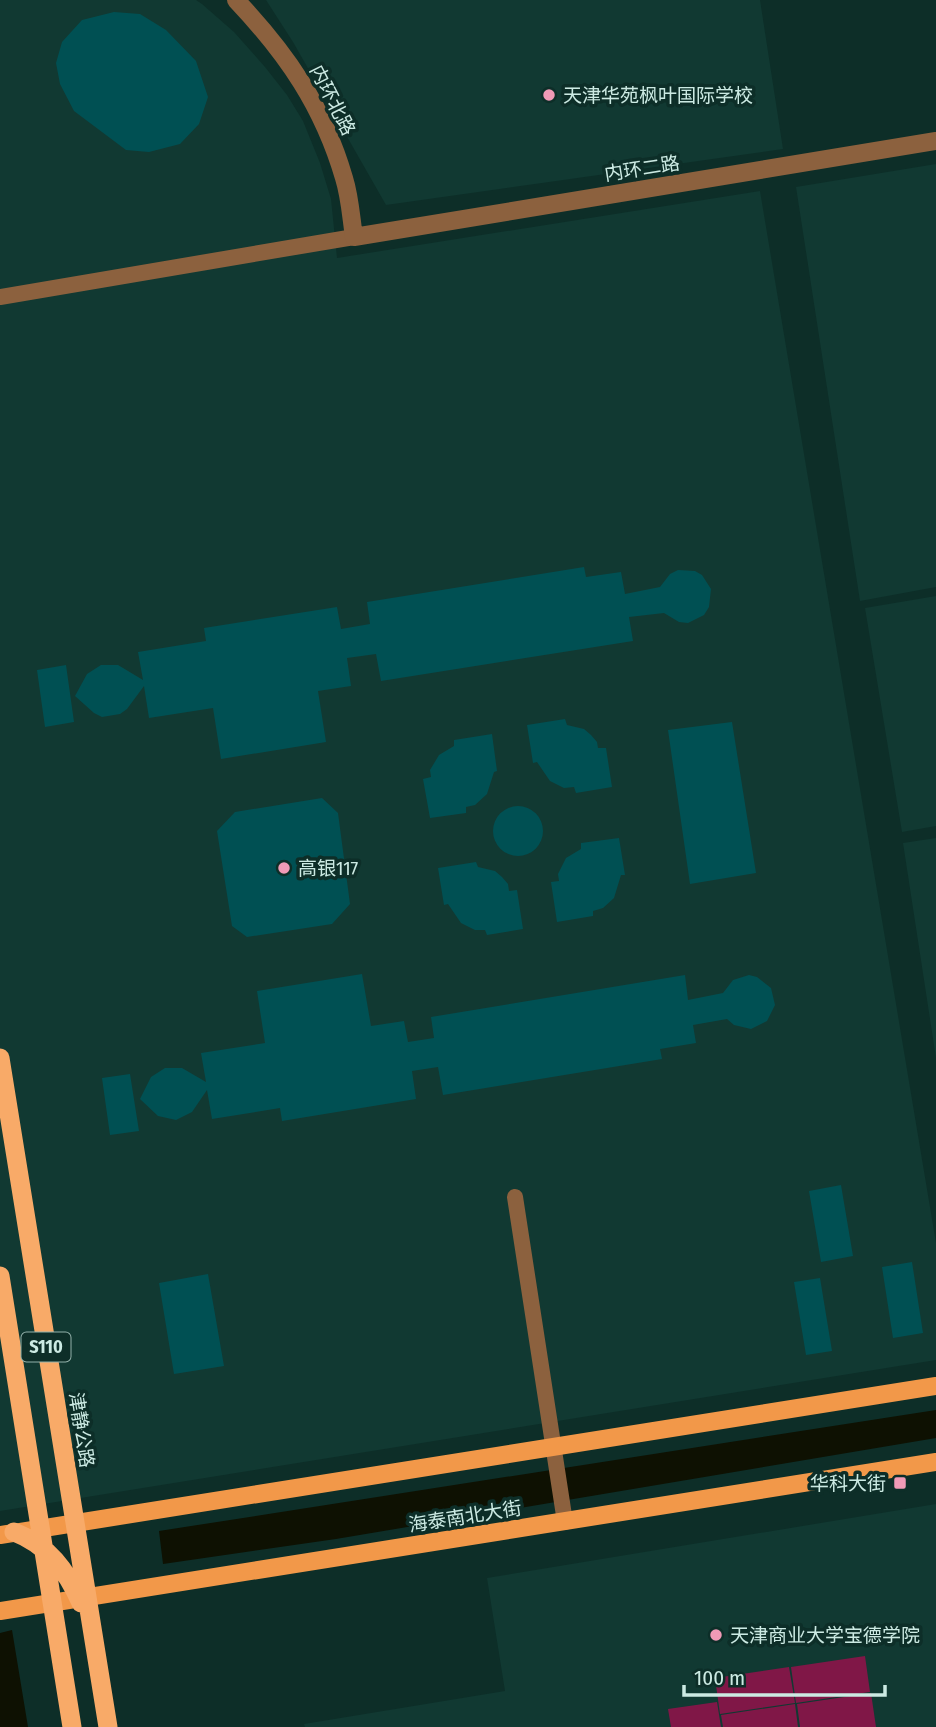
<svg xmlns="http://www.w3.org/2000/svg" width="936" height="1727" viewBox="0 0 936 1727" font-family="'Fira Sans Condensed','Noto Sans SC',sans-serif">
	<rect width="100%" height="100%" fill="#0d2e28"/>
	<path fill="#113932" d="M0,0H196L202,4L234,32L265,67L287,95L303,121L320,163L331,199L337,258L760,191L936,1243V1360L0,1511Z
		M266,0H760L783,149L386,205L293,42Z
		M936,164V587L860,601L796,187Z
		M936,596V826L902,832L865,608Z
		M936,838V1058L903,843Z
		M936,1504V1727H305L304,1724L505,1691L487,1578Z"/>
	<path fill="#801747" d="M865,1656L870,1692L796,1703L791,1667Z
		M789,1667L795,1703L720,1714L715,1678Z
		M871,1693L876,1727H800L797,1704Z
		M717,1702L721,1727H671L668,1709Z
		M795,1704L798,1727H723L721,1715Z"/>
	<path fill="#0e1102" d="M936,1410V1438L336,1539L163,1564L159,1531Z
		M12,1630L28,1727H0V1633Z"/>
	<path fill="#005053" d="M114,12L140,14L166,30L196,61L208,97L199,124L180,144L149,152L126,150L74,111L60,84L56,63L62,42L82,20Z
		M584,567L586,577L621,572L625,594L660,587L670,574L678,570L695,571L702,575L711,589L709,607L704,615L688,623L679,622L664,613L629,617L633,641L381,681L376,654L347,658L351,686L318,691L326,742L221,759L213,708L149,718L144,686L127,709L120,714L102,717L94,713L75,696L87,674L101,665H118L143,680L138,652L206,641L204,628L337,607L341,629L370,624L367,602Z
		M66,665L74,722L45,727L37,670Z
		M565,719L567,725L584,729L591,735L597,742L598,748H606L612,787L576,793L574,787L564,788L550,781L537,762L533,763L527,725Z
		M732,722L756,873L690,884L668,730Z
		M492,734L497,771L494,772L487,794L475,805L466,807V813L430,818L423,779L431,777L430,770L439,755L454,746V740Z
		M322,798L338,813L350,904L332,924L247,937L232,926L217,831L235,812Z
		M493 831a25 25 0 1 1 50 0a25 25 0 1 1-50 0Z
		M619,838L625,875H621L614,898L603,908L593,911V916L557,922L551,882L559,881L558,874L566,858L581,849V843Z
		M476,862L478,867L495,871L502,877L508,884L509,891L517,890L523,929L487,935L485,930H475L461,923L448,904L444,905L438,868Z
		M362,974L371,1026L404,1021L408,1042L434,1038L431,1017L685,975L688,1000L723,993L733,980L749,975L757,977L771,988L775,1005L767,1021L751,1029L734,1025L727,1019L693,1025L696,1043L660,1049L662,1059L443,1095L438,1067L412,1071L416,1099L282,1121L280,1108L212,1119L207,1090L192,1112L176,1120L158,1116L140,1099L151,1077L165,1068H182L206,1082L201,1053L265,1043L257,991Z
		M130,1074L139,1131L110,1135L102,1078Z
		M841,1185L853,1256L821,1262L809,1191Z
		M912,1262L923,1333L893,1338L882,1267Z
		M208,1274L224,1366L174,1374L159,1283Z
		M820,1278L832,1351L806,1355L794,1282Z"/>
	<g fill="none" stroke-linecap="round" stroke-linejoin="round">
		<path stroke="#8c613e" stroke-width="16" d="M0,297L354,237
			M515,1197L565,1522"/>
		<path stroke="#8c613e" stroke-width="18" d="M236,0C287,54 323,106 344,178C350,197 351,217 354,237L936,141"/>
		<path stroke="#f29849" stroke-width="18" d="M0,1535L936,1386
			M0,1611L936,1462"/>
		<path stroke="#f8aa68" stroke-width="19" d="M0,1058L108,1727
			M0,1276L72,1727
			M14,1532C48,1545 67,1571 81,1603"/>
	</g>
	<g fill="#f09ab6" stroke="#0d2e28" stroke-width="2.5">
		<circle cx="549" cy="95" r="7"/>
		<circle cx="284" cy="868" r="7"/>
		<rect x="893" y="1476" width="14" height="14" rx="3.5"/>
		<circle cx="716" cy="1635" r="7"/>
	</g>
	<g text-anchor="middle" stroke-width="7" stroke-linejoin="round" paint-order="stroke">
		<rect fill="#0d2e28" stroke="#93b2ab" stroke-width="2" x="21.5" y="1332.5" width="49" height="29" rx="5"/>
		<g font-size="18" font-weight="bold" fill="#cceae3">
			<text x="46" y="1353">S110</text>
		</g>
		<g font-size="19" fill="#cceae3" stroke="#0d2e28" text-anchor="start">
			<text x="563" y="102">天津华苑枫叶国际学校</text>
			<text x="298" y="875">高银117</text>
			<text x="886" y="1490" text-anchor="end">华科大街</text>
			<text x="730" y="1642">天津商业大学宝德学院</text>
		</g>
		<g font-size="19" fill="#cceae3" stroke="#0d2e28">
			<text transform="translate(333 100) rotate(63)" y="7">内环北路</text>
			<text transform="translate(642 168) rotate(-9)" y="7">内环二路</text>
			<text transform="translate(82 1430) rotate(81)" y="7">津静公路</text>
			<text transform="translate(465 1516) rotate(-9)" y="7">海泰南北大街</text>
		</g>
	</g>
	<path d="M684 1685v10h201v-10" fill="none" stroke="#cceae3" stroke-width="3.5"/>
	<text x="694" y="1685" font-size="21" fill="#cceae3" stroke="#0d2e28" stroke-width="5" paint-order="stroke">100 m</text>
</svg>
